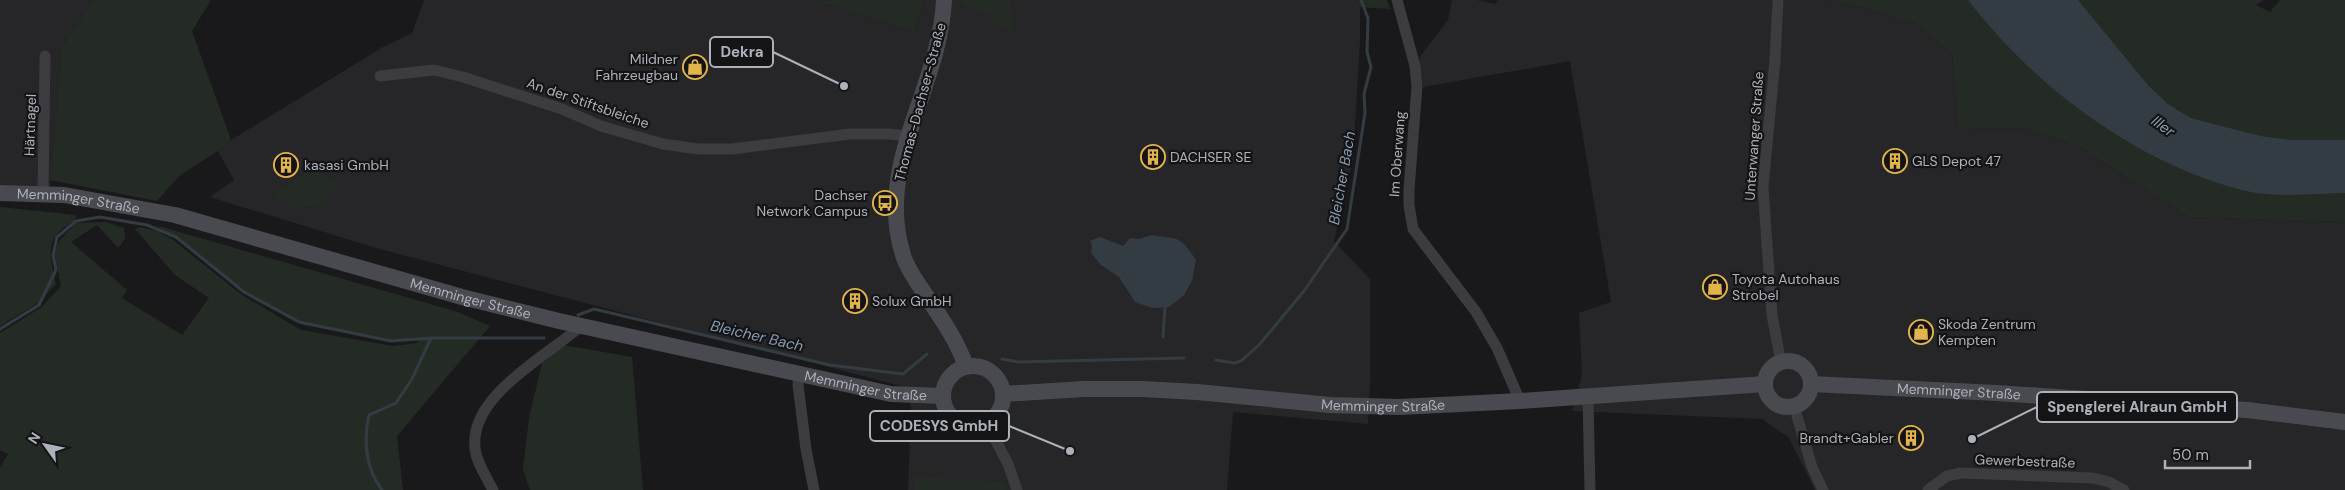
<svg xmlns="http://www.w3.org/2000/svg" width="2345" height="490" viewBox="0 0 2345 490" font-family="'DM Sans',sans-serif">
	<rect width="100%" height="100%" fill="#19191b"/>
	<path fill="#262528" d="M0,0H92L62,47L50,187H0Z
		M424,0H814L914,32L923,5L922,0H1357L1360,7V42L1353,158L1334,241L1370,279V382L1368,424L1233,412L1227,490H908L911,407L905,387L376,248L210,197L234,180L218,151L231,140L383,47L412,33Z
		M1452,0H1477L1495,4L1498,0H1827L1862,7L1917,24L1952,54L1958,129L2026,128L2081,148L2189,217L2345,222V490H1815L1789,438L1762,419L1572,411L1582,375L1579,313L1611,302L1570,61L1423,87L1419,58L1448,20Z"/>
	<path fill="#242b25" d="M92,0H211L192,31L231,140L218,151L179,176L157,201L50,180L62,47Z
		M814,0H922L923,5L914,32Z
		M962,0H1010L1013,30L995,26L989,14L962,5Z
		M1357,0H1387L1390,9L1360,7Z
		M1827,0H1968C2034,87 2138,165 2246,190C2277,198 2313,194 2345,193V222L2189,217L2081,148L2026,128L1958,129L1952,54L1917,24L1862,7Z
		M2078,0H2263L2256,5L2270,12L2280,0H2345V140H2291L2261,136L2191,118L2168,104L2149,86Z
		M314,167L341,184L319,206L292,208L273,195Z
		M0,207L76,215C75,222 69,224 63,228C43,245 52,262 56,284L38,303L0,326Z
		M105,222L124,228L125,239L118,248L97,225L71,242L127,290L122,298L182,335L209,298L175,275L135,229L140,227L157,231L173,240L242,295L301,330L393,346L417,343L419,339L392,341L303,325L244,292L175,238L155,225L458,312L490,326L397,436L403,490H0V468L8,454L0,450V333L42,307L61,286L54,253L60,240L76,223Z
		M563,345L632,357L643,490H530L523,469L529,418L542,363Z
		M915,476L1002,482L1008,490H915Z"/>
	<path fill="#343c43" d="M1968,0H2078L2149,86L2168,104L2191,118L2261,136L2291,140H2345V193C2313,194 2277,198 2246,191C2139,165 2034,87 1968,0Z
		M1152,235C1179,240 1179,234 1196,260L1192,281L1184,295L1169,307L1152,308L1135,302L1119,277L1101,265L1091,253L1092,246L1090,241L1100,237L1123,246L1130,238L1139,239Z"/>
	<g fill="none" stroke-linecap="round" stroke-linejoin="round">
		<path stroke="#343c43" stroke-width="3" d="M578,315L594,309L830,365L903,374L927,354
			M0,329L39,305L56,270L53,255L57,237L76,221L100,217L147,225L176,237L244,292L299,322L391,341L431,338
			M1163,337L1165,307
			M1002,359L1018,362L1184,358
			M1216,360L1234,363L1241,361L1259,345L1304,291L1347,229L1365,113L1364,94L1371,67L1367,52L1368,18L1361,0
			M382,490C366,469 363,441 369,415L396,403L412,379L431,338H544"/>
		<path stroke="#3b3b40" stroke-width="11" d="M1397,0L1415,66L1417,86L1409,190V205L1413,229L1476,312L1497,348L1520,401
			M1778,0L1775,60L1763,187L1772,315L1781,363
			M380,76L434,70L463,77L562,109L601,126L663,144L698,149H732L850,134H889L908,136
			M43,194L45,56
			M799,375L798,385L806,449L814,490
			M1588,397L1590,490
			M1794,406L1812,467L1823,490
			M986,422L1008,464L1017,490
			M493,490C487,478 476,462 475,448C469,396 547,356 581,326
			M1928,490L1947,476L1961,473L2093,478L2109,482L2124,490"/>
		<g stroke="#494a50" stroke-width="16">
			<path d="M944,0C940,89 873,167 904,258C909,272 919,285 927,297C942,319 957,341 966,366"/>
			<path id="s1" d="M0,193L64,195L175,215L462,297L559,321L891,394L943,396"/>
			<circle cx="1788" cy="384" r="23"/>
			<circle cx="973" cy="396" r="30"/>
			<path id="s2" d="M1811,384L1997,393L2247,410L2345,422"/>
			<path id="s3" d="M1003,394L1084,389H1142L1197,392L1330,405L1399,407L1520,401L1765,384"/>
		</g>
	</g>
	<defs>
		<symbol id="shop-ring" viewBox="-11 -11 22 22"><circle r="9.5" fill="#141416" stroke="#e2b44b" stroke-width="1.5"/><path d="M-5-2.5h2.3a2.7 3.5 0 0 1 5.4 0H5L5.5 6h-11ZM-1.5-2.5h3a1.5 2.3 0 0 0-3 0Z" fill="#e2b44b"/></symbol>
		<symbol id="building-ring" viewBox="-11 -11 22 22"><circle r="9.5" fill="#141416" stroke="#e2b44b" stroke-width="1.5"/><path d="M-4-6H4V6H1V3H-1V6H-4ZM-2.5-4.3h1.7v1.8h-1.7ZM.8-4.3h1.7v1.8H.8ZM-2.5-1h1.7V.8h-1.7ZM.8-1h1.7V.8H.8Z" fill="#e2b44b"/></symbol>
		<symbol id="bus-ring" viewBox="-11 -11 22 22"><circle r="9.5" fill="#141416" stroke="#e2b44b" stroke-width="1.5"/><path d="M-5-6H5V4H4V6H2V4H-2V6H-4V4H-5ZM-3.5-4V0h7V-4ZM-3.5 1.2v1.5H-2V1.2ZM2 1.2v1.5H3.5V1.2Z" fill="#e2b44b"/></symbol>
	</defs>
	<g fill-rule="evenodd">
		<use href="#shop-ring" x="681" y="53" width="28" height="28"/>
		<use href="#building-ring" x="1139" y="143" width="28" height="28"/>
		<use href="#building-ring" x="1881" y="147" width="28" height="28"/>
		<use href="#building-ring" x="272" y="151" width="28" height="28"/>
		<use href="#bus-ring" x="871" y="189" width="28" height="28"/>
		<use href="#shop-ring" x="1701" y="273" width="28" height="28"/>
		<use href="#building-ring" x="841" y="287" width="28" height="28"/>
		<use href="#shop-ring" x="1907" y="318" width="28" height="28"/>
		<use href="#building-ring" x="1897" y="424" width="28" height="28"/>
	</g>
	<g text-anchor="middle" stroke-width="4.5" stroke-linejoin="round" paint-order="stroke">
		<g font-size="14" fill="#adb1ba" stroke="#141416" text-anchor="start">
			<text x="678" y="64" text-anchor="end">Mildner<tspan x="678" dy="16">Fahrzeugbau</tspan></text>
			<text x="1170" y="162">DACHSER SE</text>
			<text x="1912" y="166">GLS Depot 47</text>
			<text x="304" y="170">kasasi GmbH</text>
			<text x="868" y="200" text-anchor="end">Dachser<tspan x="868" dy="16">Network Campus</tspan></text>
			<text x="1732" y="284">Toyota Autohaus<tspan x="1732" dy="16">Strobel</tspan></text>
			<text x="872" y="306">Solux GmbH</text>
			<text x="1938" y="329">Skoda Zentrum<tspan x="1938" dy="16">Kempten</tspan></text>
			<text x="1894" y="443" text-anchor="end">Brandt+Gabler</text>
		</g>
		<g font-size="14" fill="#adb1ba" stroke="#141416">
			<text transform="translate(920 102) rotate(-75)" y="5">Thomas-Dachser-Straße</text>
			<text transform="translate(588 103) rotate(19)" y="5">An der Stiftsbleiche</text>
			<text transform="translate(30 125) rotate(-88)" y="5">Härtnagel</text>
			<text transform="translate(1754 136) rotate(-86)" y="5">Unterwanger Straße</text>
			<text transform="translate(1397 154) rotate(-86)" y="5">Im Oberwang</text>
			<text dy="5" stroke="none"><textPath href="#s1" startOffset="79">Memminger Straße</textPath></text>
			<text dy="5" stroke="none"><textPath href="#s1" startOffset="484">Memminger Straße</textPath></text>
			<text dy="5" stroke="none"><textPath href="#s1" startOffset="889">Memminger Straße</textPath></text>
			<text dy="5" stroke="none"><textPath href="#s2" startOffset="148">Memminger Straße</textPath></text>
			<text dy="5" stroke="none"><textPath href="#s3" startOffset="381">Memminger Straße</textPath></text>
			<text transform="translate(2025 461) rotate(2)" y="5">Gewerbestraße</text>
		</g>
		<g font-size="15" font-style="italic" fill="#889cb1" stroke="#141416">
			<text transform="translate(2163 126) rotate(36)" y="5">Iller</text>
			<text transform="translate(1342 178) rotate(-80)" y="5">Bleicher Bach</text>
			<text transform="translate(757 336) rotate(13)" y="5">Bleicher Bach</text>
		</g>
	</g>
	<path fill="none" stroke="#adb1ba" stroke-width="2" d="M844 86L773 52M1972 439L2037 407M1070 451L1009 426"/>
	<g fill="#adb1ba" stroke="#141416" stroke-width="2">
		<circle cx="844" cy="86" r="5"/>
		<circle cx="1972" cy="439" r="5"/>
		<circle cx="1070" cy="451" r="5"/>
	</g>
	<g fill="#141416" stroke="#adb1ba" stroke-width="2">
		<rect x="710" y="37" width="63" height="30" rx="5"/>
		<rect x="2037" y="392" width="200" height="30" rx="5"/>
		<rect x="870" y="411" width="139" height="30" rx="5"/>
	</g>
	<g font-size="15" text-anchor="middle" font-weight="bold" fill="#adb1ba">
		<text x="742" y="57">Dekra</text>
		<text x="2137" y="412">Spenglerei Alraun GmbH</text>
		<text x="939" y="431">CODESYS GmbH</text>
	</g>
	<g transform="translate(45 445) rotate(303)" stroke="#141416" stroke-width="4" paint-order="stroke">
	<path d="M0-4L9 19L0 12L-9 19Z" fill="#adb1ba"/>
	<text y="-8" font-size="14" font-weight="bold" text-anchor="middle" fill="#adb1ba">N</text>
	</g>
	<path d="M2165 460v8h85v-8" fill="none" stroke="#adb1ba" stroke-width="2.5"/>
	<text x="2172" y="460" font-size="15" fill="#adb1ba" stroke="#141416" stroke-width="4" paint-order="stroke">50 m</text>
</svg>
